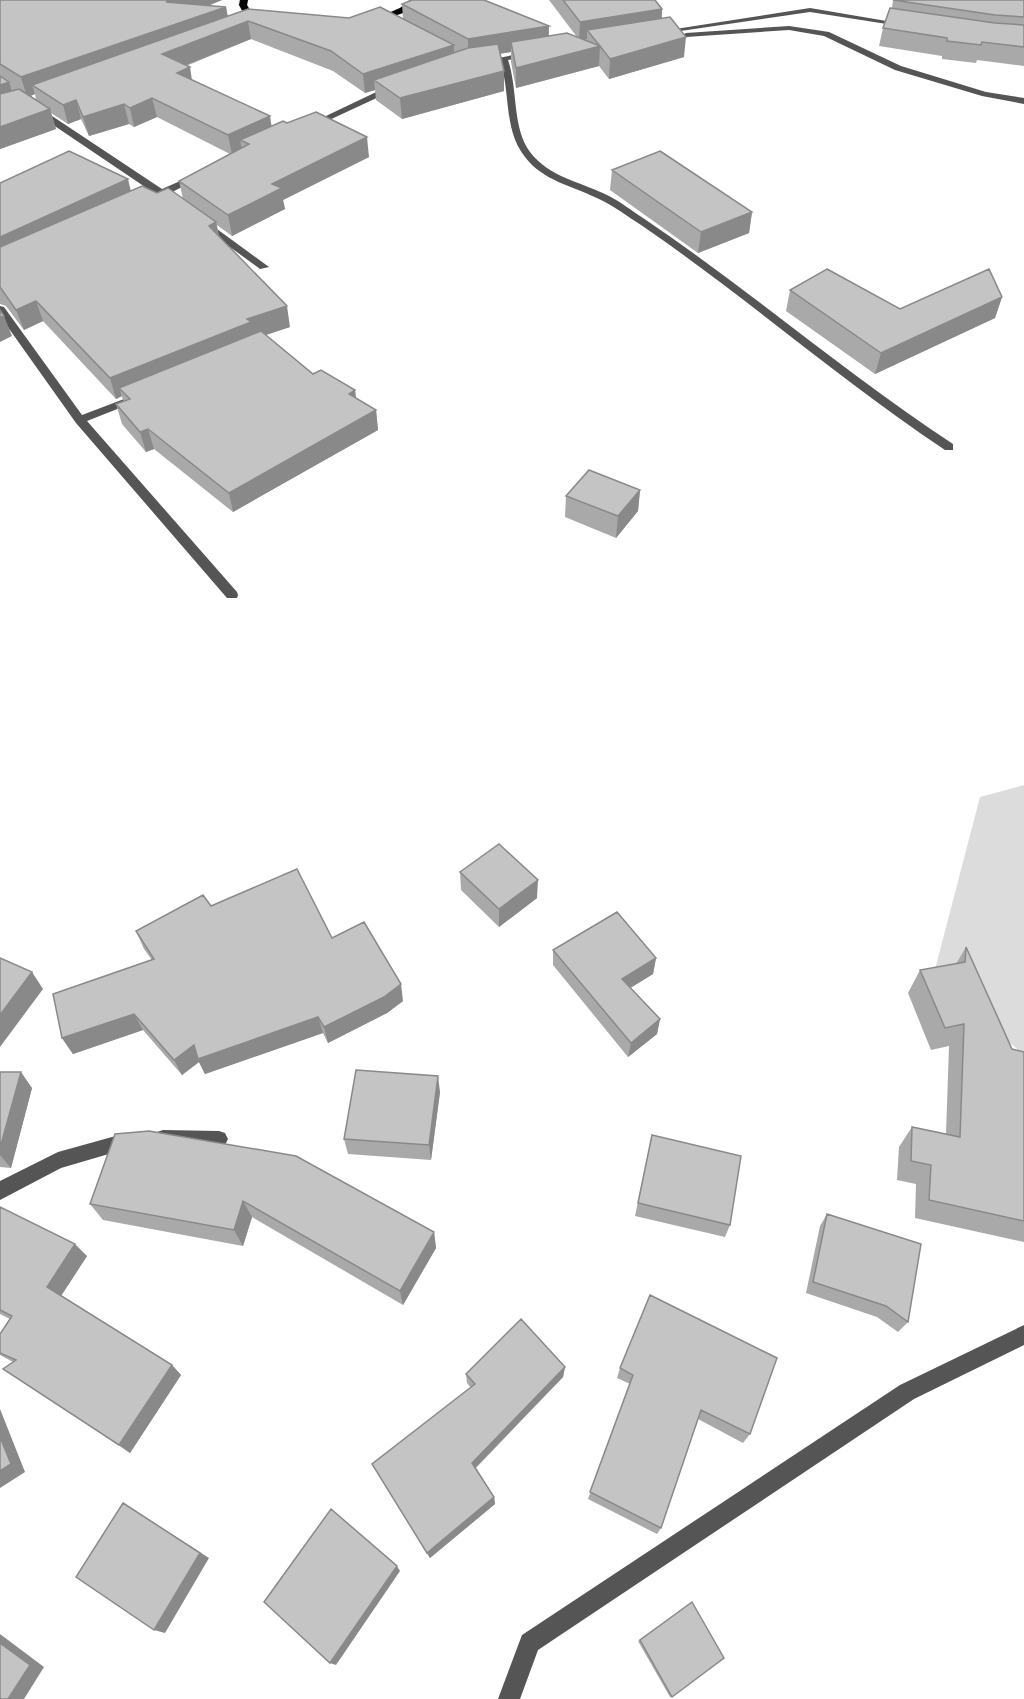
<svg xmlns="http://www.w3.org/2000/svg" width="1024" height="1699" viewBox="0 0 1024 1699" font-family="'Archivo Narrow',sans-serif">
	<rect width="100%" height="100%" fill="#fff"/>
	<path fill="#dcdcdc" d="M1024,785V1055L933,977L980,797Z"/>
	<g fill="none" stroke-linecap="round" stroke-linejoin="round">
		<defs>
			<path id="major" d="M240,0H248L247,5L251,12L264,18V22L245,16L239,5Z
				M410,0H419L406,12L376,22L372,20L400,8Z"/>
		</defs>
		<use href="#major" stroke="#dbdbdb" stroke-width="1"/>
		<path fill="#555" fill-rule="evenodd" d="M810,8L910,25L906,27L810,12L660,34L656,32Z
			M789,26L829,32L901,66L986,92L1024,98V104L982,96L895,70L824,36L789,30L686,37L682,35L686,33Z
			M529,52L533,54L532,56L508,60C518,89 512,128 530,152C550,178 582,182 609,196C621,202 632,211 643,218C750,290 846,374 953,444V450H945C840,380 745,296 641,225C627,216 614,206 599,199C573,186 543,181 525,157C503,129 511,93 500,61L482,65L478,62Z
			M393,84L397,87L396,89L312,128L305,126Z
			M34,108H40L162,189L194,175L202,177L168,194L172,197L170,199L161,197L150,199V195L154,193L34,112Z
			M200,221H206L269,267L260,269L200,225Z
			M0,306L4,307L82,415L132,396H140V400L87,421L237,592L238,595L237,598H227L76,423L0,316Z
			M163,1130L219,1131L225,1133L228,1139L225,1145L219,1147L163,1146L157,1144L154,1138L157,1132Z
			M130,1132L136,1134L139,1140L136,1146L61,1168L0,1200V1181L58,1152Z
			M1024,1325V1345L914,1399L538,1650L520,1699H498L522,1635L900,1385Z"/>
		<use href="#major" fill="#000" fill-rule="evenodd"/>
	</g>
	<path fill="#a9a9a9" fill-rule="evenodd" d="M0,0H222L208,6L226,7L228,16L403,19L402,4L549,26V36L577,37L549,0H655L662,9V18L684,57L609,79L599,66L516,88L511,62V52L500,53L504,71V91L402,119L376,100L375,90L365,93L333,71L251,39L186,66L192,80L272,126L369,157L283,200L285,209L232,236L217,225L219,236L290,327L265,335L313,374L355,390L356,398L376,410L378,430L233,512L154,449L146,452L122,424L116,404L123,401L122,396L116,399L43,321L24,330L6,306L0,304V183L131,191L157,193L183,199L179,181L230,154L157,117L134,127L129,124L89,136L81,119L68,124L51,113L56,129L0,149ZM35,94L36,100L31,96Z
		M893,0H1024V66L977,60L976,63L942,59V56L879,46L883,28L892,8Z
		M612,170L752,212L749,233L698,253L610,190Z
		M790,290L900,309L1002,297L995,318L875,374L786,311Z
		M640,490L638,511L616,538L565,517L566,496Z
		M460,872L537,898L499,927L461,890Z
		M211,906L332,938L403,1001L387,1013L328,1043L323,1033L205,1074L199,1062L182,1075L143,1030L73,1054L62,1038L152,960L144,949L136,931Z
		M966,947L1012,1049L1024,1052V1242L915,1218L916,1184L897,1180L899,1147L912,1127L946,1134L949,1046L931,1050L908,993L920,970L956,964Z
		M553,950L656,958L653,974L630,988L660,1019L657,1034L628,1057L553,965Z
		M0,1072L32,1088L11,1168L0,1167Z
		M440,1092L431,1160L348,1154L344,1139Z
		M115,1134L434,1232L436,1248L403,1305L252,1217L243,1246L103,1220L90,1204Z
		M652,1135L730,1225L725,1237L635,1216Z
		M0,1207L87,1256L61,1296L172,1365L181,1375L130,1453L17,1378L13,1362L0,1355V1334L10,1319L0,1314Z
		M827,1214L908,1322L898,1332L877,1317L806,1293L820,1226Z
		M565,1367L563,1377L476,1468L494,1497L495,1504L430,1558L372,1464L471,1388L467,1383L466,1374Z
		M620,1368L750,1434L743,1443L698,1419L661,1528L657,1534L588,1499L630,1384L617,1378Z
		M692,1602L672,1697H670L638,1641Z"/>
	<path fill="#898989" d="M172,0H222L170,21L166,2Z
		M226,7L229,26L32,85L35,94L27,97L21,77Z
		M662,9L661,27L587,30V39L579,40L580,22Z
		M248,21L251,39L166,73L162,54Z
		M549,26L548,46L511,42V52L468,59V39Z
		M686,37L684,57L609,79L610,59Z
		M454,45V64L374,80L375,90L365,93L363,74Z
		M600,46L599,66L516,88V68Z
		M190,67L193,87L177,73Z
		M504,71V91L402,119L400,98Z
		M9,82L15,101L0,107V85Z
		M152,98L157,117L134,127L130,108Z
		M76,100L81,119L68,124L63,105Z
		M124,104L129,124L89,136L83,117Z
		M50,109L56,129L0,149V127Z
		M270,116L273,135L240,140L242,150L232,154L228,135Z
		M367,137L369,157L283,200L285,209L232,236L228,215L272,184Z
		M128,179L133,200L0,261V237Z
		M752,212L749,233L698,253L701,232Z
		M216,222L220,243L209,226Z
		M1002,297L995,318L875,374L881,353Z
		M36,301L43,321L24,330L16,310Z
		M287,306L290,327L254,339L119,388L122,396L116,399L110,378L247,319Z
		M4,316L12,336L0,342V317Z
		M355,390L357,410L349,394Z
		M376,410L378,430L233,512L229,493Z
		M148,429L154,449L146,452L140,432Z
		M640,490L638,511L616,538L618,516Z
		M538,880L537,898L499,927V909Z
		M656,958L653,974L619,995L622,979Z
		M32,972L43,989L0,1047V1015Z
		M401,984L403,1001L387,1013L328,1043L324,1027Z
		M134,1014L143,1030L73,1054L62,1038Z
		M318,1017L323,1033L205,1074L199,1062L182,1075L174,1060L194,1045Z
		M660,1019L657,1034L628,1057L631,1043Z
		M21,1072L32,1088L11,1168L0,1155V1148Z
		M438,1076L440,1092L431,1160L429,1145Z
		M243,1201L252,1217L243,1246L234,1230Z
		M434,1232L436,1248L403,1305L400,1291Z
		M75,1244L87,1256L59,1299L47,1287Z
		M172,1365L181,1375L130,1453L119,1445Z
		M565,1367L563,1377L473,1470L472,1463Z
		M0,1409L25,1472L0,1488Z
		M494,1497L495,1504L430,1558L427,1553Z
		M123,1503L209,1558L165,1633L154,1630Z
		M397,1566L400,1571L336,1665L330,1663Z
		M0,1634L44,1667L24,1699H8L0,1643Z"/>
	<path fill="#c4c4c4" stroke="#898989" stroke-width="1.5" d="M0,0H172L166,2L226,7L21,77L0,64Z
		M412,0H484L549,26L468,39L402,4Z
		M563,0H655L662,9L580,22Z
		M893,0H1024V17L995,15Z
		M380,7L454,45L363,74L331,51L248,21L162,54L190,67L177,73L270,116L228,135L152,98L130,108L124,104L83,117L76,100L63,105L32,85L248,9L349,18Z
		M890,8L995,23L1024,25V47L982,42L981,45L947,41V38L883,28Z
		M670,17L686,37L610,59L600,46L516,68L511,42L567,33L600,46L587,30Z
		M498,44L504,71L400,98L374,80L468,48Z
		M0,76L9,82L0,85Z
		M19,89L50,109L0,127V94Z
		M316,112L367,137L272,184L282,188L228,215L179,181L249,144L240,140L283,121L287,123Z
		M69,151L128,179L0,237V183Z
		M660,151L752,212L701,232L612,170Z
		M142,186L157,193L168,188L216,222L209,226L287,306L247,319L251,322L110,378L36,301L16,310L0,287V247Z
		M827,269L900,309L989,269L1002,297L881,353L790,290Z
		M0,310L4,316L0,317Z
		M261,331L313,374L321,370L355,390L349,394L376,410L229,493L148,429L140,432L116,404L130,399L119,388Z
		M589,470L640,490L618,516L566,496Z
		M499,844L538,880L499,909L460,872Z
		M297,869L332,938L364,922L401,984L384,997L324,1027L318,1017L198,1059L194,1045L174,1060L134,1014L62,1038L53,994L154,959L136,931L203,895L211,906Z
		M617,912L656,958L622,979L660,1019L631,1043L553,950Z
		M966,947L1012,1049L1024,1052V1221L929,1200L931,1165L911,1161L912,1127L960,1137L964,1024L945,1028L920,970L965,962Z
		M0,958L32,972L0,1015Z
		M356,1070L438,1076L429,1145L344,1139Z
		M0,1072H21L0,1148Z
		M149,1131L296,1156L434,1232L400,1291L243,1201L234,1230L90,1204L115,1134Z
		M652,1135L741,1156L730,1225L638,1203Z
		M0,1207L75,1244L47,1287L172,1365L119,1445L3,1369L16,1360L0,1353V1334L12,1316L0,1310Z
		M827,1214L921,1244L908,1322L886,1306L813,1282Z
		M650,1295L777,1358L750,1434L701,1410L661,1528L590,1492L633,1375L620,1368Z
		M521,1319L565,1367L472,1463L494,1497L427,1553L372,1464L475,1384L466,1374Z
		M0,1437L11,1464L0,1471Z
		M123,1503L200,1553L154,1630L76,1577Z
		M331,1509L397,1566L330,1663L264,1602Z
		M692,1602L724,1658L672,1697L640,1640Z
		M0,1643L30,1665L8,1699H0Z"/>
</svg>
